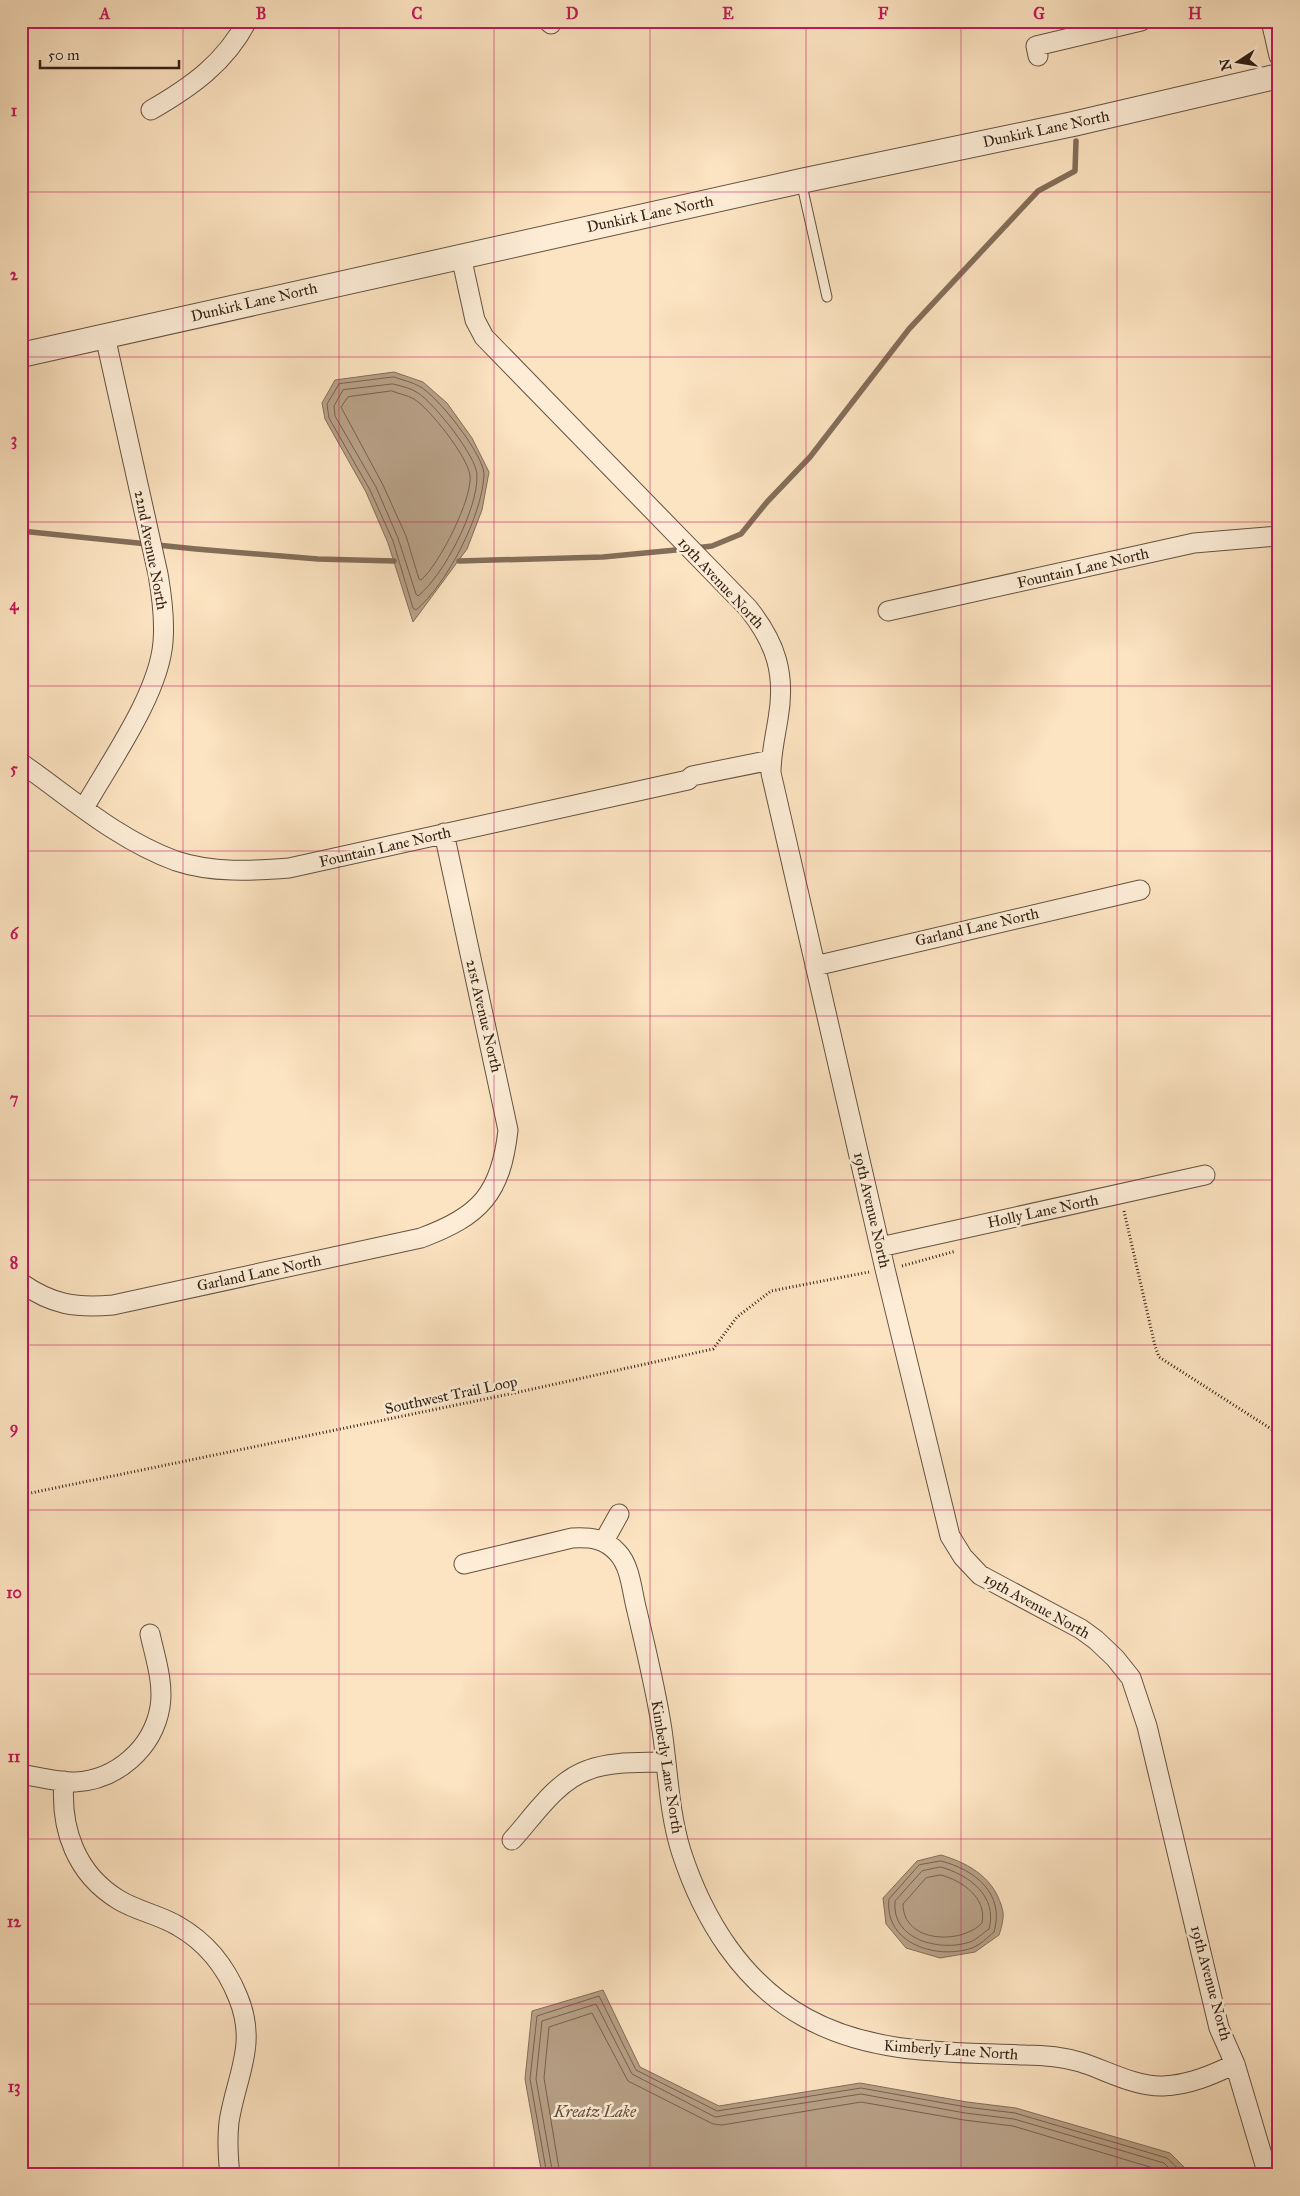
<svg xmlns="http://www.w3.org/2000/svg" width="1300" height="2196" viewBox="0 0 1300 2196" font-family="'IM FELL Great Primer',serif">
	<rect width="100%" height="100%" fill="#fce3c1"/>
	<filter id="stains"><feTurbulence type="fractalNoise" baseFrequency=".004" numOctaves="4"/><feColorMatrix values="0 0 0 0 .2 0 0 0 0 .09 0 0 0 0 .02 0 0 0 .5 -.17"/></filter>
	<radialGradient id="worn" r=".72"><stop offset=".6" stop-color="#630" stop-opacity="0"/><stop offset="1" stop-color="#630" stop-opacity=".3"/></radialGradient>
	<path fill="#b8a187" stroke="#836e59" d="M394,372L423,382L447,403L472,438L489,472L482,510L467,549L413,622L388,543L366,492L325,419L322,403L335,380Z
		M941,1855C971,1864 996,1879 1003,1912C1004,1919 1001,1929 999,1935L975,1952L940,1958L906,1948L886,1924L883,1898L917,1861Z
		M603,1990L640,2067L719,2106L860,2083L967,2102L1016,2108L1170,2153L1192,2175H542L525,2079L532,2011Z"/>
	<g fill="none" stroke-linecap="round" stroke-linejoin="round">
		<path stroke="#76614e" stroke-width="1" d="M394,377C402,380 412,382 419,386C437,395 485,456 484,475C482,516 447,584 416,610L413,608L393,541L370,490L329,418L327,404L339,384Z
			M393,384C401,386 411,388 418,393C434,403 477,457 477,475C478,509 444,575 418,596L416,594L398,538L376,487L335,416L334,406L343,390Z
			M392,391C399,394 407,395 414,399C430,409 467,456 470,475C473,498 439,565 421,580L419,579L406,536L383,485L341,407L348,397Z
			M941,1861C976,1870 1005,1894 994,1932C988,1937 980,1945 972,1948C937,1960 884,1944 889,1899L919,1865Z
			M941,1867C969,1875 998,1896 989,1929C983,1933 976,1940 970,1942C940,1952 891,1940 895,1901L922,1871Z
			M941,1875C963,1881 987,1898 982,1923C961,1945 903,1943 903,1904L926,1878Z
			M547,2175L530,2079L537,2016L599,1996L636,2070L717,2111L861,2088L966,2107L1015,2113L1167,2158L1185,2175
			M553,2175L536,2079L542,2021L596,2004L632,2074L715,2117L861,2094L965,2113L1014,2119L1164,2163L1176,2175
			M560,2175L544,2078L549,2027L592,2013L628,2081L713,2124L722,2125L861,2102L964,2120L1013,2126L1160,2170L1165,2175"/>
		<path stroke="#836e59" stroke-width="5.5" d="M21,531L196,549L318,559L394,561
			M695,548L712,546L741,534L767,502L810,457L909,329L1038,191L1075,171L1076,141
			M459,561L603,557L686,549"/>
		<defs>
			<path id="service" d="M801,181L827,297"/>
			<path id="minor" d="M548,21L551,24
				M1271,21L1279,56
				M1038,56L1036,46L1141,21
				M151,110C191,87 225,63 247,21
				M461,256L475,320L484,337L748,608C776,643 786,674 778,719C775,738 771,754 771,773L885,1269L950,1536L963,1557L980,1575L1081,1629L1096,1640L1115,1658L1131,1678L1147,1726L1219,2028L1235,2064L1268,2175
				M888,611L1194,543L1279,536
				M21,763C71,798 118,840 176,861C212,873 252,871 289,868L688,780L692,776L771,760
				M84,808C110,762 159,694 163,642C165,619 162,597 158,574L105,336
				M815,966L1140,890
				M880,1247L1205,1175
				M21,1283C53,1305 75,1308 113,1305L421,1238C480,1216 501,1194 508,1130L444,833
				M604,1541L619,1514
				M464,1564L572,1538C590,1537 605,1538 618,1553C631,1567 632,1593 637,1611C646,1650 656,1690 662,1730C668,1771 669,1812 681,1851C703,1919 742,1983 806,2018C873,2055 950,2052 1025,2055C1043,2055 1063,2057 1080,2062C1106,2070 1135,2087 1163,2086C1189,2085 1212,2075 1235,2064
				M21,1774C38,1777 57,1782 75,1782C117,1780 153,1748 160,1707C164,1683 155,1657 150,1634
				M64,1781C60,1829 76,1874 119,1900C137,1911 160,1915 178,1926C206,1942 226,1967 238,1997C258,2045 236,2076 229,2122C227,2140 228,2157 230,2175
				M512,1840C534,1816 556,1781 588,1770C612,1761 640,1763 665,1762"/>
			<path id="tertiary" d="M21,355L801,181L1073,124L1279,76"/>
		</defs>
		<use href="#service" stroke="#655240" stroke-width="11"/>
		<use href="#minor" stroke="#655240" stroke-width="21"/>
		<use href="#tertiary" stroke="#655240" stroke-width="26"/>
		<path stroke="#332115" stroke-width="3" stroke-dasharray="1 2.5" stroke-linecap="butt" d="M1124,1211L1155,1346L1159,1357L1279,1434
			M902,1266L956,1251
			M21,1495L524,1391L713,1349L737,1317L771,1291L869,1272"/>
		<use href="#service" stroke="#fdedd7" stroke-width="9"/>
		<use href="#minor" stroke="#fdedd7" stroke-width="19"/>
		<use href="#tertiary" stroke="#fdedd7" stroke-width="24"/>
	</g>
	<path fill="none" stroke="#c2185b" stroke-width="1" stroke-opacity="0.55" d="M183,21V2175M339,21V2175M494,21V2175M650,21V2175M806,21V2175M961,21V2175M1117,21V2175M21,192H1279M21,357H1279M21,522H1279M21,686H1279M21,851H1279M21,1016H1279M21,1180H1279M21,1345H1279M21,1510H1279M21,1674H1279M21,1839H1279M21,2004H1279"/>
	<g text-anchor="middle" stroke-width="5" stroke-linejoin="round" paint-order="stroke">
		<g font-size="15" fill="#332115" stroke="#fdedd7">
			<text transform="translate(1046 129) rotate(-12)" y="5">Dunkirk Lane North</text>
			<text transform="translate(650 214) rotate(-12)" y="5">Dunkirk Lane North</text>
			<text transform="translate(254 302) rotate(-13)" y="5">Dunkirk Lane North</text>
			<text transform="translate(151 550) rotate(79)" y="5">22nd Avenue North</text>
			<text transform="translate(1083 568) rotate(-13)" y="5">Fountain Lane North</text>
			<text transform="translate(721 583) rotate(47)" y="5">19th Avenue North</text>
			<text transform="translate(385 847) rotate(-13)" y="5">Fountain Lane North</text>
			<text transform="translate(977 927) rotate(-13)" y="5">Garland Lane North</text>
			<text transform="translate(484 1016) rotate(77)" y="5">21st Avenue North</text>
			<text transform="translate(872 1210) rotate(77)" y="5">19th Avenue North</text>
			<text transform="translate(1043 1211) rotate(-12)" y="5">Holly Lane North</text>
			<text transform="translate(259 1273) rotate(-12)" y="5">Garland Lane North</text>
			<text transform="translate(451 1395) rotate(-12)" y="5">Southwest Trail Loop</text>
			<text transform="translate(1037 1606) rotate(29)" y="5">19th Avenue North</text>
			<text transform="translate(667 1767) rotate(81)" y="5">Kimberly Lane North</text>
			<text transform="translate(1211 1983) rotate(75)" y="5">19th Avenue North</text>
			<text transform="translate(951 2050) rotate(4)" y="5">Kimberly Lane North</text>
		</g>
		<g font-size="16" font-style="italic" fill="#624e3d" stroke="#fdedd7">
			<text x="595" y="2117">Kreatz Lake</text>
		</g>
	</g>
	<rect width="1300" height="2196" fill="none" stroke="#fce3c1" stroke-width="55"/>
	<g transform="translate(1238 62) rotate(258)" stroke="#fdedd7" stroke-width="4" paint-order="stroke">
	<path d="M0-4L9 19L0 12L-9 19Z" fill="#332115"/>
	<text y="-8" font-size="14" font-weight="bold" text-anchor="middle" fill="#332115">N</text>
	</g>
	<path d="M40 60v8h139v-8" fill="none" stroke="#332115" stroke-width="2.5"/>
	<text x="48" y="60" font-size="15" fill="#332115" stroke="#fdedd7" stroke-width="4" paint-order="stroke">50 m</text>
	<rect x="28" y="28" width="1244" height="2140" fill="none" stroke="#c2185b" stroke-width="2"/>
	<g font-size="16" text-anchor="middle" font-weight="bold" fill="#c2185b">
		<text x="105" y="19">A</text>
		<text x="261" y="19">B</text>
		<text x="417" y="19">C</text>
		<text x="572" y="19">D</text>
		<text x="728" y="19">E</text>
		<text x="883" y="19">F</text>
		<text x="1039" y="19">G</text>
		<text x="1195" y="19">H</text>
		<text x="14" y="116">1</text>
		<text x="14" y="280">2</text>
		<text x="14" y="445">3</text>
		<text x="14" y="610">4</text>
		<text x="14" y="774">5</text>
		<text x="14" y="939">6</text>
		<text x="14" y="1104">7</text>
		<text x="14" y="1268">8</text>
		<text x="14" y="1433">9</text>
		<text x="14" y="1598">10</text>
		<text x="14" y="1762">11</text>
		<text x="14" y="1927">12</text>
		<text x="14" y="2092">13</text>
	</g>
	<rect width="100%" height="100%" filter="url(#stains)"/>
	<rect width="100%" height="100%" fill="url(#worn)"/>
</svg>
